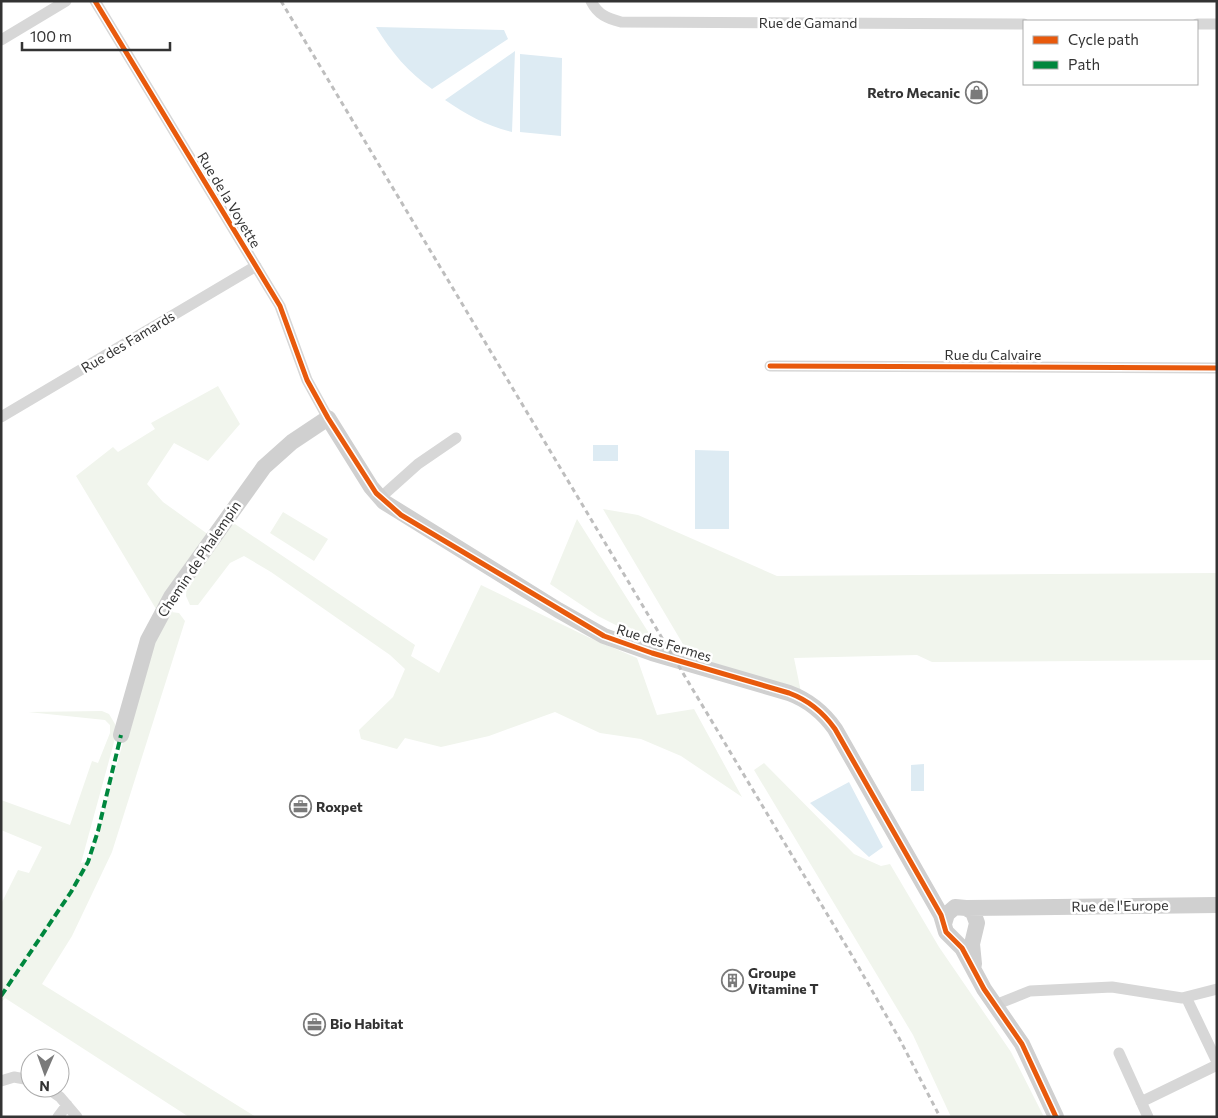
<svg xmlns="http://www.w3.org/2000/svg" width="1218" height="1118" viewBox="0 0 1218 1118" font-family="Commissioner,sans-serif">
	<rect width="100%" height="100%" fill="#fff"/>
	<path fill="#f1f5ed" d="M218,386L240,424L208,461L174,443L147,484L163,502L209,535L156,609L76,476L113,447L118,452L155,429L151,423Z
		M603,509L638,515L777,576L1217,573V660L932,662L917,655L794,658L801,692L690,656Z
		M283,512L328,539L314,561L270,533Z
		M577,519L657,646L598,616L550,584Z
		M232,522L415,645L411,656L439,673L481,585L590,638L637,658L657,715L694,709L742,797L681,756L641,739L600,733L555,712L489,736L441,747L405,738L397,749L361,739L359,730L393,697L405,669L390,655L271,572L244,556L230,563L198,605H190L186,596L187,583Z
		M171,612L179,613L185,621L112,852L72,936L42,984L256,1117H189L5,998L1,1003V904L18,870L29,873L42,847L1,830V800L70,825L92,761L98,763L110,733V725L105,720L28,712L102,711L109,714L115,724L116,735L81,863L90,860L148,653Z
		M764,763L854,854L881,866L890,864L939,947L1011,1052L1044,1117H951L913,1035L754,770Z"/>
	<path fill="#ddebf3" d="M376,27L504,30L508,39L432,89C408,72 392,53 376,27Z
		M515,51L512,132C487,126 467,115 445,100Z
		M520,54L562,58L561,136L520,132Z
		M593,445H618V461H593Z
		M695,450L729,451V529H695Z
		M924,764V791H911V765Z
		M849,782L883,847L869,857L810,803Z"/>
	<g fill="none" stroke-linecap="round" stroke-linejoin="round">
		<path stroke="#d7d7d7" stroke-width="11" d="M95,1L280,306L307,380L328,418
			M591,1C598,15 607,18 621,22L1024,24
			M1197,24H1217
			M1,40L66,1
			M770,366L1217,368
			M1,417L256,266
			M380,498L418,464L456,438
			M1186,997L1217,1062
			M995,1005L1030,991L1112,987L1182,998L1217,989
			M1119,1053L1148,1117
			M1,1081L14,1077L30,1080
			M47,1088L60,1097L77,1117
			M1141,1102L1217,1065
			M58,1117L67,1105"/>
		<path stroke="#d0d0d0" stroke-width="16" d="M121,735L148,640L171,597L264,467L292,442L328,418L371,487L384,502L558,610L604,636L652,653L789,693C808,700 823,712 835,729L941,915L946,932L962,948L984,989L1022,1044L1056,1117
			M966,908L1217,905
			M944,924L947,914L955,907L966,908L973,912L977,923L972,944L974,964"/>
		<path stroke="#bebebe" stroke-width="3" stroke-dasharray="5 4" stroke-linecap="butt" d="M281,1L854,959L899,1038L940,1117"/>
		<path stroke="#00873e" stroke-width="4" stroke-dasharray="8 4" stroke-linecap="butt" d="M1,996L71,892L88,862L98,831L121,735"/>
		<defs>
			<path id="cycleway" d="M95,1L280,306L307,380L328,418L376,493L401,515L604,636L652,653L789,693C808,700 823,712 835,729L941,915L946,932L962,948L984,989L1022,1044L1056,1117
				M770,366L1217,368"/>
		</defs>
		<use href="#cycleway" stroke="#fff" stroke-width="8"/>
		<use href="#cycleway" stroke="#e8590c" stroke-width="5"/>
	</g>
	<defs>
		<symbol id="shop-ring" viewBox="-11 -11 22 22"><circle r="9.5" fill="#fff" stroke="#7a7a7a" stroke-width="1.5"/><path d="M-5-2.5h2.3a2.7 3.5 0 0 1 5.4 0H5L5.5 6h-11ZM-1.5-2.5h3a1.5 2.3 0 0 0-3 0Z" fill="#7a7a7a"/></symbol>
		<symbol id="office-ring" viewBox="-11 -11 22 22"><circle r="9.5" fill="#fff" stroke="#7a7a7a" stroke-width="1.5"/><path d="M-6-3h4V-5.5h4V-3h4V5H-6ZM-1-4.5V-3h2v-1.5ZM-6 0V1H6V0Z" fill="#7a7a7a"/></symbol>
		<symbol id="building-ring" viewBox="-11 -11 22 22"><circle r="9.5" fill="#fff" stroke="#7a7a7a" stroke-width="1.5"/><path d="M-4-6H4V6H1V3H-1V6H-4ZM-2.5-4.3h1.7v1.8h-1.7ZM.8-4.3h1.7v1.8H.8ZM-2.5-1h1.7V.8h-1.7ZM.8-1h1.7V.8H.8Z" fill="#7a7a7a"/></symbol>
	</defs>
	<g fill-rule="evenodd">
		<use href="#shop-ring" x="964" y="80" width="25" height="25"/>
		<use href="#office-ring" x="288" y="794" width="25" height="25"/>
		<use href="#building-ring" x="720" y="968" width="25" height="25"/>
		<use href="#office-ring" x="302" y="1012" width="25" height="25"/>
	</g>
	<g text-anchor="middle" stroke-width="5" stroke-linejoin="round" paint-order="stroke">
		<g font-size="14" fill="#333" stroke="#fff">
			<text x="808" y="28">Rue de Gamand</text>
			<text transform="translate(229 200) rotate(59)" y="5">Rue de la Voyette</text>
			<text transform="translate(128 342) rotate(-31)" y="5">Rue des Famards</text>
			<text x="993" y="360">Rue du Calvaire</text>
			<text transform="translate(199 559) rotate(-56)" y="5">Chemin de Phalempin</text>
			<text transform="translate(664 643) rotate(17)" y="5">Rue des Fermes</text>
			<text transform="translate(1120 906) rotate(-1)" y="5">Rue de l'Europe</text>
		</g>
		<g font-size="14" font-weight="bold" fill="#333" stroke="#fff" text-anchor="start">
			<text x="960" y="98" text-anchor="end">Retro Mecanic</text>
			<text x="316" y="812">Roxpet</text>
			<text x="748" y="978">Groupe<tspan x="748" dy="16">Vitamine T</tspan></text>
			<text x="330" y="1029">Bio Habitat</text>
		</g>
	</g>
	<rect width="1218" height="1118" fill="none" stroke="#333333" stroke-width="5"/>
	<rect x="1023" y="20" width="175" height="65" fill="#ffffff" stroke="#adadad"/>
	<rect x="1033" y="36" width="25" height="8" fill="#e8590c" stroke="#adadad"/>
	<text x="1068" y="45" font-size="15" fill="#333333">Cycle path</text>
	<rect x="1033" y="61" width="25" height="8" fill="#00873e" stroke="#adadad"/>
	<text x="1068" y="70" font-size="15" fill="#333333">Path</text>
	<g transform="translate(45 1073) rotate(182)"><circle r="24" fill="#ffffff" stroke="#adadad"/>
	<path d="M0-4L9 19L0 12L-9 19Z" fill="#7a7a7a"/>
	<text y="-8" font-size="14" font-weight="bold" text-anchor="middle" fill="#333333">N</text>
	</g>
	<path d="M22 42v8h148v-8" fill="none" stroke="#333333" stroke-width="2.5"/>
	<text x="30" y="42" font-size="15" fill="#333333" stroke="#ffffff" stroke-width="4" paint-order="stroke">100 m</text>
</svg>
